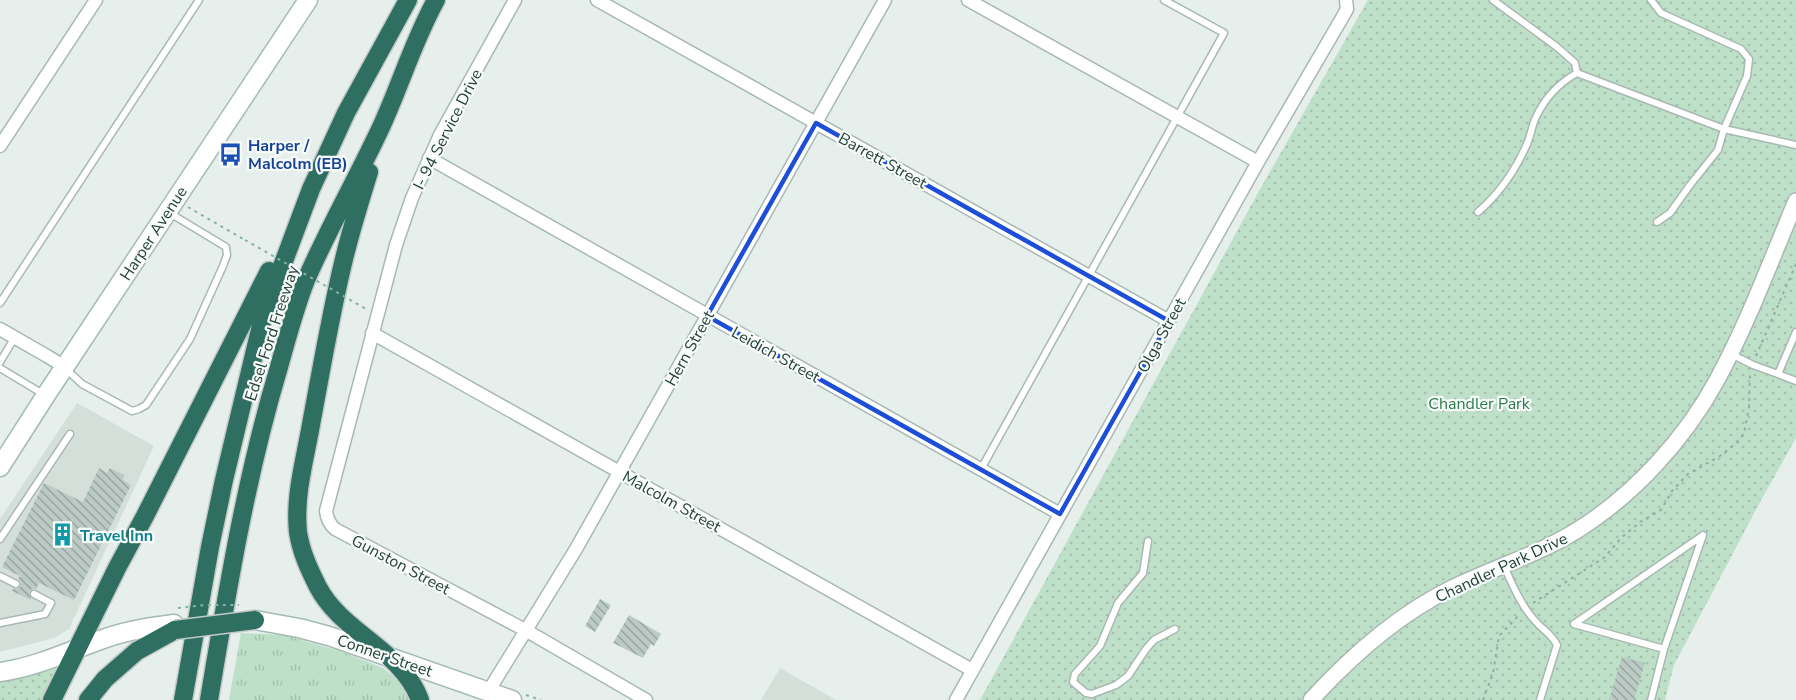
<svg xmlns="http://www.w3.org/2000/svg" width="1796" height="700" viewBox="0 0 1796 700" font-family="'Nunito Sans',sans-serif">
	<defs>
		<pattern id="grass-tufts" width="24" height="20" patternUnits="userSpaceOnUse" patternTransform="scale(1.5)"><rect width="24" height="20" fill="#bfe0c8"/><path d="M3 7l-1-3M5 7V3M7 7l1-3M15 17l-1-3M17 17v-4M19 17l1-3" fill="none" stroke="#a4c1ad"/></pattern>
		<pattern id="park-dots" width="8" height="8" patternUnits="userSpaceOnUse" patternTransform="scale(1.5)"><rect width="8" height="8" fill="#bfe0c8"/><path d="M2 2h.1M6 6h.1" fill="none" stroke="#a4c1ad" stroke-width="1.8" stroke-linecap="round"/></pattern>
		<pattern id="building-back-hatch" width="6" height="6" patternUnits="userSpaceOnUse" patternTransform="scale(1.5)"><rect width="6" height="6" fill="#bbcac4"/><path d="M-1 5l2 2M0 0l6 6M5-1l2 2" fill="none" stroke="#98a6a0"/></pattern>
	</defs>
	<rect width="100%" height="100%" fill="#e6efeb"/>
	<path fill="#d4dfda" d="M77,403L154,446L69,629L54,638L0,652V519Z
		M780,668L836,700H761Z"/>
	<path fill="url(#grass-tufts)" d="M241,633L284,635L340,651L383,668L406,687L411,700H229Z"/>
	<path fill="url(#park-dots)" d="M1368,0H1796V438L1760,502L1674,665L1665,700H980L1259,191Z
		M59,665L43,700H0V681L29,675Z"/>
	<path fill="url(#building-back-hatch)" d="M99,468L107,473L110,468L124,475L123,480L131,485L74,600L39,583L36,589H32L29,592L31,600L12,591L13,589H18L21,586V582L18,579L20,576L2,567L44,483L83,502Z
		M600,599L611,605L595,632L585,626Z
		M629,615L661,634L654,646L651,644L643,658L613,643Z
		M1622,657L1645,663L1634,700H1609Z"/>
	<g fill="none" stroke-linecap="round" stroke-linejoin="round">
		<defs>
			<path id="service" d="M1493,0L1557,47L1575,63L1577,73
				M1651,0L1661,13L1741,49L1749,59L1747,76L1724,129L1718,150L1690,185L1670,213L1657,222
				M1478,212C1499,194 1516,169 1527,144C1531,135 1532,125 1536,117C1545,98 1559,83 1577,73L1724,129L1796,145
				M0,303L199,0
				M1731,354L1753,365L1778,374L1796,332
				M0,362L15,337
				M0,368L43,394
				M66,369L82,384L132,411L139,409L146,405L190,339L223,266L227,255L226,247L168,212
				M1778,374L1796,381
				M981,469L1224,33L1164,0
				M0,539L70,434
				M1148,541L1143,573L1118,603L1100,646L1075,674L1073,682L1086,693L1092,694L1116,685L1128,676L1146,649L1154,640L1175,629
				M1504,566C1513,586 1522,608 1538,624C1546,632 1552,635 1557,645L1540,700
				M0,576L16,584
				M0,623L45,614L51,603L34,594
				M1574,624L1702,536
				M1574,624L1664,649
				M1651,700L1664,649L1703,535"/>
			<path id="minor" d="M515,0L440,135L412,198L396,245L326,511C327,519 329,524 335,529L527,631L646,700
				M597,0L1169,321
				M968,0L1258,162
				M0,146L96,0
				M429,158L1060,514
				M0,329L47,356L65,367
				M372,333L972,670
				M488,692L576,549L885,0
				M956,700L1258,162L1342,18L1347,9L1346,0"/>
			<path id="tertiary" d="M1311,700C1352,655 1397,615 1452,588C1493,568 1537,555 1576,531C1634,495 1685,439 1717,380C1748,323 1771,260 1796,201"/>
			<path id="secondary" d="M0,467L46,395L308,0
				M255,620L299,628L329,636L512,700
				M0,672C37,667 71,650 106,638C129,630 151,627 174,624"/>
			<path id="motorway" d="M369,172C360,201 351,230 344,259C331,312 322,366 312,419C306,456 294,494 298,532C301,552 309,569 318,587C342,633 402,650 420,700
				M52,700L117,568L145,516L269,271
				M88,700L105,679L137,651L175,630
				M183,700L210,547L224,480L263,317L311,189L346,113L408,0
				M209,700C228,587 246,477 279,367C287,338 295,308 306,280C329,227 358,177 382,125C401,83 414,40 436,0"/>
		</defs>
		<use href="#service" stroke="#a8b8b2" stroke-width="9"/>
		<use href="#minor" stroke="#a8b8b2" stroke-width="15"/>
		<use href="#tertiary" stroke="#a8b8b2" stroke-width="18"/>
		<use href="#secondary" stroke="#a4bbb3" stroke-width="21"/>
		<use href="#motorway" stroke="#c2cac8" stroke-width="21"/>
		<path stroke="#86b3a5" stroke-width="2" stroke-dasharray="3 4.5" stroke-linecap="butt" d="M188,207L245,240
			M1756,356L1796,264
			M1533,603L1605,557L1621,538L1640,522L1661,510L1672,491L1688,474L1720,456L1738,442L1744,433L1749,408L1750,373
			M526,695L541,700
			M1483,700L1493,673L1499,636L1519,615"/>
		<use href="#service" stroke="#fff" stroke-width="6"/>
		<use href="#minor" stroke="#fff" stroke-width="12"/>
		<use href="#tertiary" stroke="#fff" stroke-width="15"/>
		<use href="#secondary" stroke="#fff" stroke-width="18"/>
		<use href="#motorway" stroke="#2f6f62" stroke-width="18"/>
		<defs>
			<path id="motorway-bridge" d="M175,630L255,620"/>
		</defs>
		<use href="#motorway-bridge" stroke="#c2cac8" stroke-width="21" stroke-linecap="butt"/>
		<path stroke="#86b3a5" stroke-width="2" stroke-dasharray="3 4.5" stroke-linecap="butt" d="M245,240L368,310
			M178,608L205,605H239"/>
		<use href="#motorway-bridge" stroke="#2f6f62" stroke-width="18"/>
	</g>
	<path fill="none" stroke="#1d4ed8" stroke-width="4.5" stroke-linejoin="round" d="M816,123L1169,321L1060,514L707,316Z"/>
	<defs>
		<symbol id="bus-bare" viewBox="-9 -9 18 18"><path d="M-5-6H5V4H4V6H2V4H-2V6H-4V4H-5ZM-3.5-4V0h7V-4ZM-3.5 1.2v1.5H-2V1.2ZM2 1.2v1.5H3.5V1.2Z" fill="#1a4fb4" stroke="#f7fbf9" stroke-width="2.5" paint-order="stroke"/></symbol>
		<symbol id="building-bare" viewBox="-9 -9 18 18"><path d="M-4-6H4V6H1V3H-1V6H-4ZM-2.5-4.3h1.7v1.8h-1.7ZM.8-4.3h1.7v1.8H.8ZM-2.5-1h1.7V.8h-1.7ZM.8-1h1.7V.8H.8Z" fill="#0f9aa8" stroke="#f7fbf9" stroke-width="2.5" paint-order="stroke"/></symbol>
	</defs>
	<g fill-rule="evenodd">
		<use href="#bus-bare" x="214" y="138" width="33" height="33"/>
		<use href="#building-bare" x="46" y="518" width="33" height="33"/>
	</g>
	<g text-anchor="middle" stroke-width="4.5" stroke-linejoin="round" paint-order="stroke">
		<g font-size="16" fill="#24423a" stroke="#f7fbf9">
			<text transform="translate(447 129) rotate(-63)" y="6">I- 94 Service Drive</text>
			<text transform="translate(883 160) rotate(29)" y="6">Barrett Street</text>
			<text transform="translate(153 233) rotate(-57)" y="6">Harper Avenue</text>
			<text transform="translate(271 333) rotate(-72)" y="6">Edsel Ford Freeway</text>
			<text transform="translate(1161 335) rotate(-61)" y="6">Olga Street</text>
			<text transform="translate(689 348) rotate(-61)" y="6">Hern Street</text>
			<text transform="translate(776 354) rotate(29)" y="6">Leidich Street</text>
			<text transform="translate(672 501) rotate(29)" y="6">Malcolm Street</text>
			<text transform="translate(401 564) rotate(28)" y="6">Gunston Street</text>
			<text transform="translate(1501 567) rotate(-25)" y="6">Chandler Park Drive</text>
			<text transform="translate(385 655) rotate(19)" y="6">Conner Street</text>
		</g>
		<g font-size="16" font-weight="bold" fill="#164399" stroke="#f7fbf9" text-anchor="start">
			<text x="248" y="151">Harper /<tspan x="248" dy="18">Malcolm (EB)</tspan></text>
		</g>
		<g font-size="16" fill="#2d7a4b" stroke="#f7fbf9">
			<text x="1479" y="409">Chandler Park</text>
		</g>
		<g font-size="16" font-weight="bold" fill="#0d838f" stroke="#f7fbf9" text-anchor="start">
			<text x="80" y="541">Travel Inn</text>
		</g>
	</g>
</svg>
